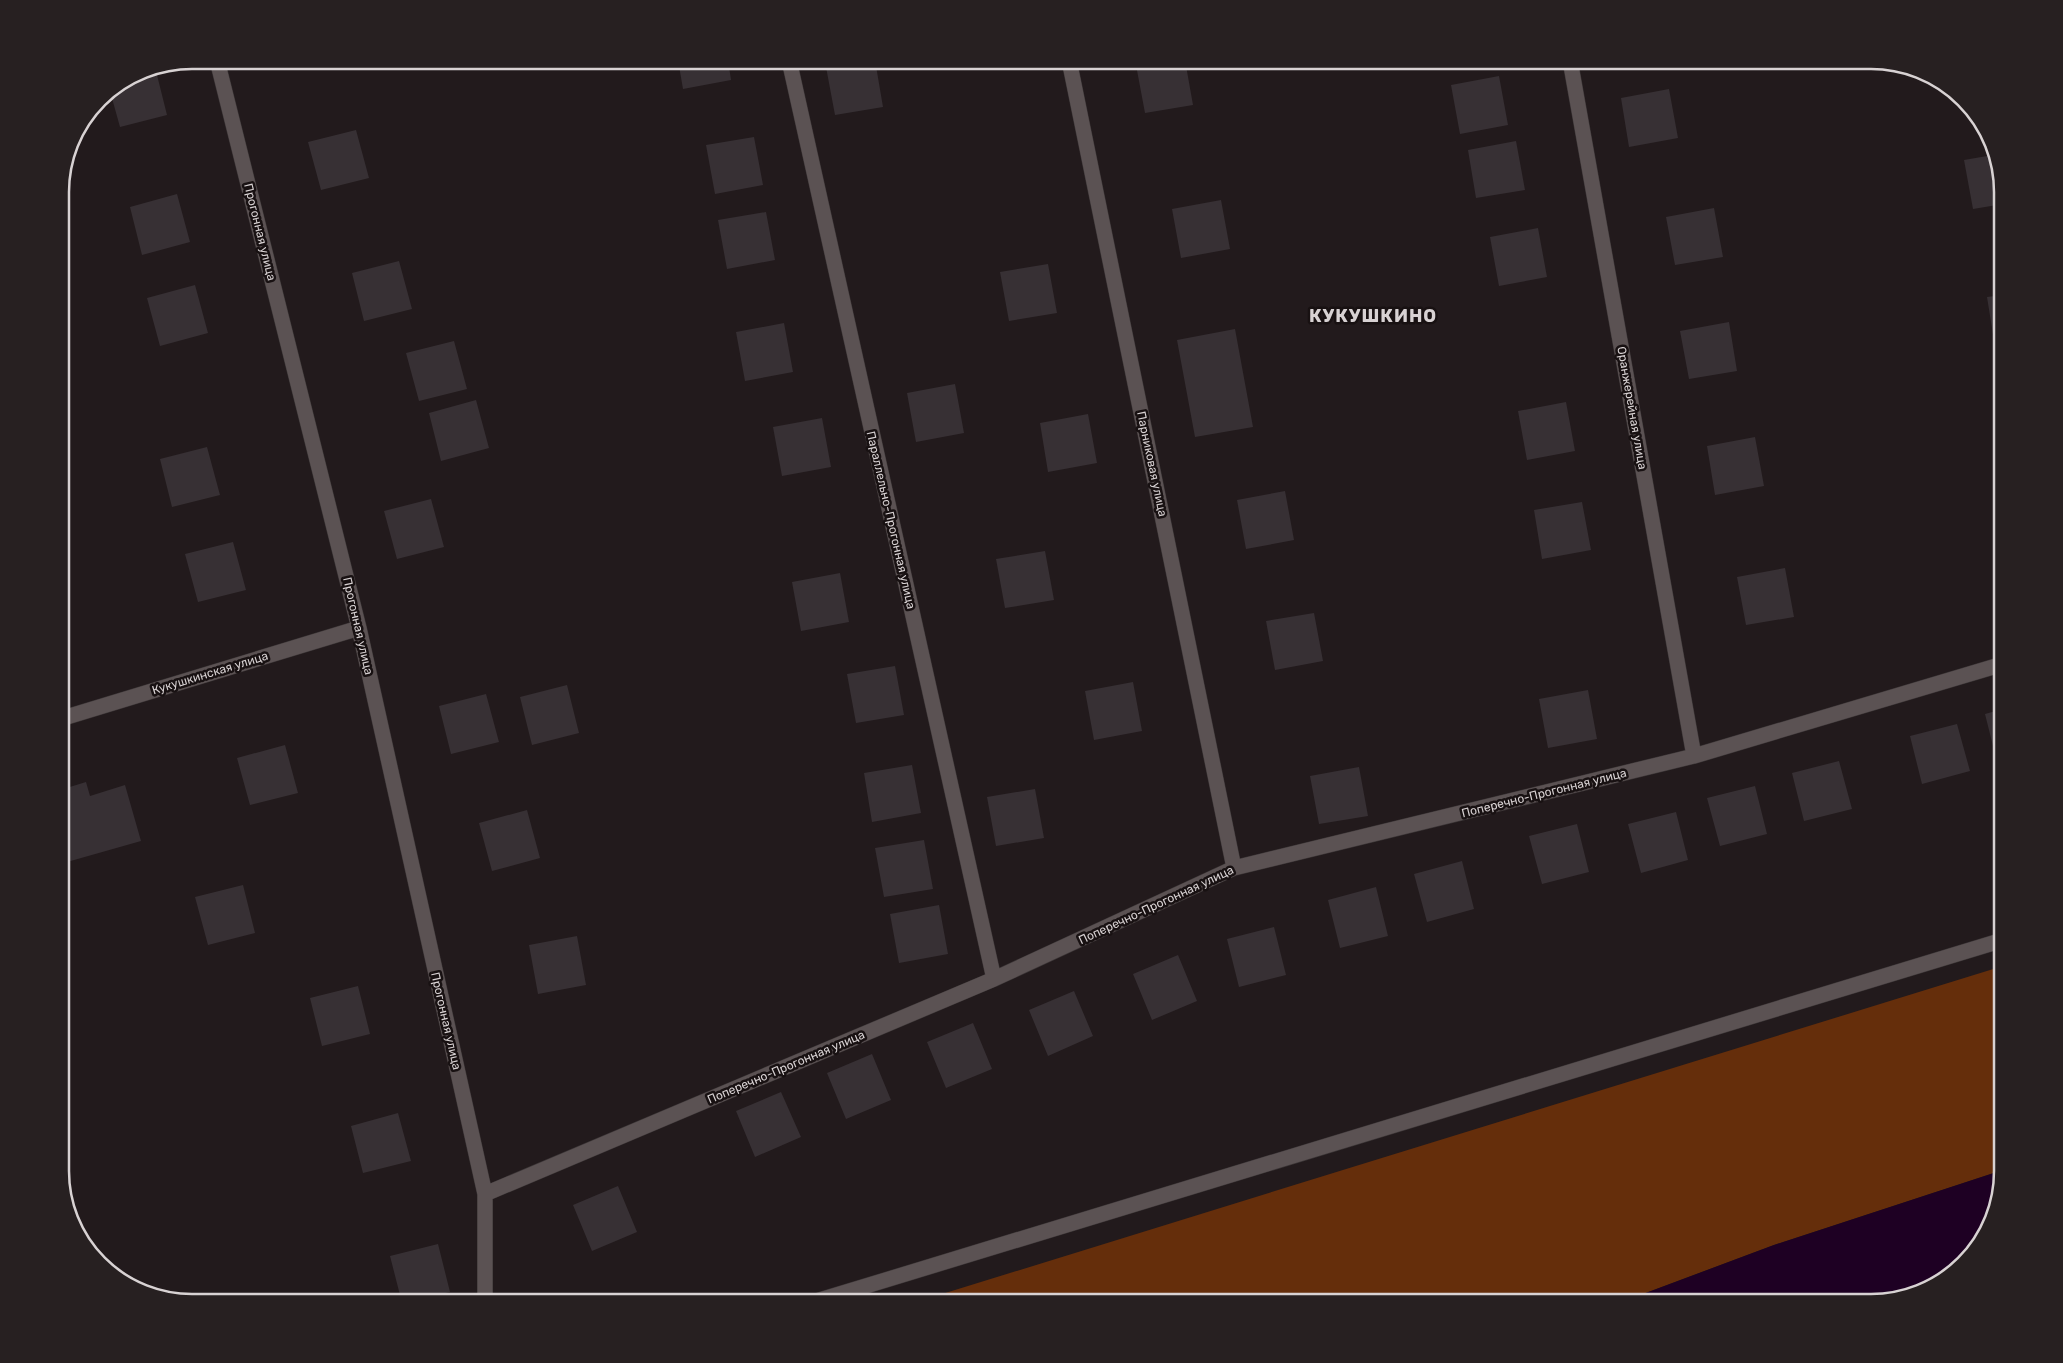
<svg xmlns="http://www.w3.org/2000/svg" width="2063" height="1363" viewBox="0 0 2063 1363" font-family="Rubik,sans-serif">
	<rect width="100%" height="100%" fill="#221a1c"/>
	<path fill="#652e0b" d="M2003,966V1170L1774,1245L1619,1303H913Z"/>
	<path fill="#1e0023" d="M2003,1170L1981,1244L1937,1286L1872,1303H1619L1774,1245Z"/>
	<path fill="#373034" d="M292,60H320V61L294,67Z
		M678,60H728L731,80L683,89Z
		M861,60H875L883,107L835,115L826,67Z
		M1161,60H1185L1193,105L1145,113L1136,65Z
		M1443,60H1484V61L1444,68Z
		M155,67L167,115L120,127L110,91L141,70Z
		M1499,76L1508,125L1460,134L1451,85Z
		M1669,89L1678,138L1629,147L1621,98Z
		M356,130L369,178L321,190L308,142Z
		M754,137L763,185L715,194L706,145Z
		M1516,141L1525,190L1476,198L1468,150Z
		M1993,155L2003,191V204L1973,209L1964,160Z
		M177,194L190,242L142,255L130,207Z
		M1221,200L1230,249L1181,258L1172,209Z
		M1714,208L1723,257L1675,265L1666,217Z
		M766,212L775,260L727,269L718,220Z
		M1538,228L1547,277L1499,286L1490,237Z
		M399,261L412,309L364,321L352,273Z
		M1048,264L1057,313L1009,321L1000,272Z
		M195,285L208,333L160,346L147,298Z
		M2003,295V345L1995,347L1987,297Z
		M1729,322L1737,371L1689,379L1680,331Z
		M784,323L793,372L745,381L736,332Z
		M1235,329L1253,427L1195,437L1177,340Z
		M454,341L467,389L419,401L406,353Z
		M955,384L964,433L916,442L907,393Z
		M476,400L489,448L441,461L429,413Z
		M1566,402L1575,451L1527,460L1518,411Z
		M1088,414L1097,463L1048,472L1040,423Z
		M822,418L831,467L782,476L773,427Z
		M1755,437L1764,486L1715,495L1707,446Z
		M207,447L220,495L172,507L160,459Z
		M1285,491L1294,540L1246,549L1237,500Z
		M431,499L444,547L397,559L384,511Z
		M1582,502L1591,550L1542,559L1534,510Z
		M233,542L246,590L198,602L185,554Z
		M1045,551L1054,600L1005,608L996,559Z
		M1785,568L1794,617L1746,625L1737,577Z
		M840,573L849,622L801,631L792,582Z
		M1314,613L1323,661L1275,670L1266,621Z
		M895,666L904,715L856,723L847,674Z
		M1133,682L1142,731L1094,740L1085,691Z
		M567,685L579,733L532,745L520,697Z
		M1588,690L1597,739L1548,748L1539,699Z
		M486,694L499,742L451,754L439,706Z
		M2003,709V760L1997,762L1985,714Z
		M1957,724L1970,771L1922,784L1910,736Z
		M285,745L298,793L250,805L237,758Z
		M1839,761L1852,809L1804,821L1792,773Z
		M912,765L921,813L872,822L864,773Z
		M1359,767L1368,816L1319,824L1310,776Z
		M86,782L90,796L125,785L141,841L60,864V790Z
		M1755,786L1767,834L1720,846L1707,798Z
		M1035,789L1044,838L996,846L987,797Z
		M527,810L540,858L492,871L479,823Z
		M1676,812L1688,860L1641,873L1628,824Z
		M1577,824L1589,872L1542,884L1529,836Z
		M924,840L933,889L884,897L875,848Z
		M1462,861L1474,909L1427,922L1414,874Z
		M243,885L255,933L208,945L195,897Z
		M1376,887L1388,936L1340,948L1328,900Z
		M939,905L948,954L899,963L890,914Z
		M1274,927L1286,975L1239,987L1227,939Z
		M577,936L586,985L538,994L529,945Z
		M1178,955L1197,1001L1152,1020L1133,974Z
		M358,986L370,1034L322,1046L310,998Z
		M1074,991L1093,1036L1048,1056L1029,1010Z
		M973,1023L992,1069L946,1088L927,1042Z
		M872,1054L891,1100L846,1119L827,1073Z
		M781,1092L801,1137L755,1157L736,1111Z
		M398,1113L411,1161L363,1173L351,1126Z
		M618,1186L637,1232L592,1251L573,1205Z
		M438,1244L450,1292L402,1303L390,1256Z"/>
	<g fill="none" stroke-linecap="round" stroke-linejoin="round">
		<defs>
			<path id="minor" d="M217,60L359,628L485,1194V1303
				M789,60L994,979
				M1069,60L1234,868
				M1570,60L1694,756
				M60,719L359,628
				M485,1194L994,979L1234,868L1694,756L2003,664
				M810,1303L2003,940"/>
		</defs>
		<use href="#minor" stroke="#3c3637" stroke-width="16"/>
		<use href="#minor" stroke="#5b5253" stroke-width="15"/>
	</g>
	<g text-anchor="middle" stroke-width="5" stroke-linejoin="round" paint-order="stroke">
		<g font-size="12" fill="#d8d2d3" stroke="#181112">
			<text transform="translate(260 232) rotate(76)" y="4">Прогонная улица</text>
			<text transform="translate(1632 408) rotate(80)" y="4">Оранжерейная улица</text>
			<text transform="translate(1152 464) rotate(78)" y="4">Парниковая улица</text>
			<text transform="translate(891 520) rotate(77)" y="4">Параллельно-Прогонная улица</text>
			<text transform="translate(358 626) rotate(77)" y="4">Прогонная улица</text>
			<text transform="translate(210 673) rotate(-17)" y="4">Кукушкинская улица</text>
			<text transform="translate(1544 793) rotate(-14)" y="4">Поперечно-Прогонная улица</text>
			<text transform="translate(1156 905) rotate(-25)" y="4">Поперечно-Прогонная улица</text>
			<text transform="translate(446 1021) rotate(77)" y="4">Прогонная улица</text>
			<text transform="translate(786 1067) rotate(-23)" y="4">Поперечно-Прогонная улица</text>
		</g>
		<g font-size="18" font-weight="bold" letter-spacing="1" fill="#d8d2d3" stroke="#181112">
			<text x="1373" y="322">КУКУШКИНО</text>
		</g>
	</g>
	<path d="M0 0H2063V1363H0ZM192 69H1871A123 123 0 0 1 1994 192V1171A123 123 0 0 1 1871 1294H192A123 123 0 0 1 69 1171V192A123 123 0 0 1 192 69Z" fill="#272021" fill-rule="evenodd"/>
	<path fill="none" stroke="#d8d2d3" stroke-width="2.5" d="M192 69H1871A123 123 0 0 1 1994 192V1171A123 123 0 0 1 1871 1294H192A123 123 0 0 1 69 1171V192A123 123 0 0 1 192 69Z"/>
</svg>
